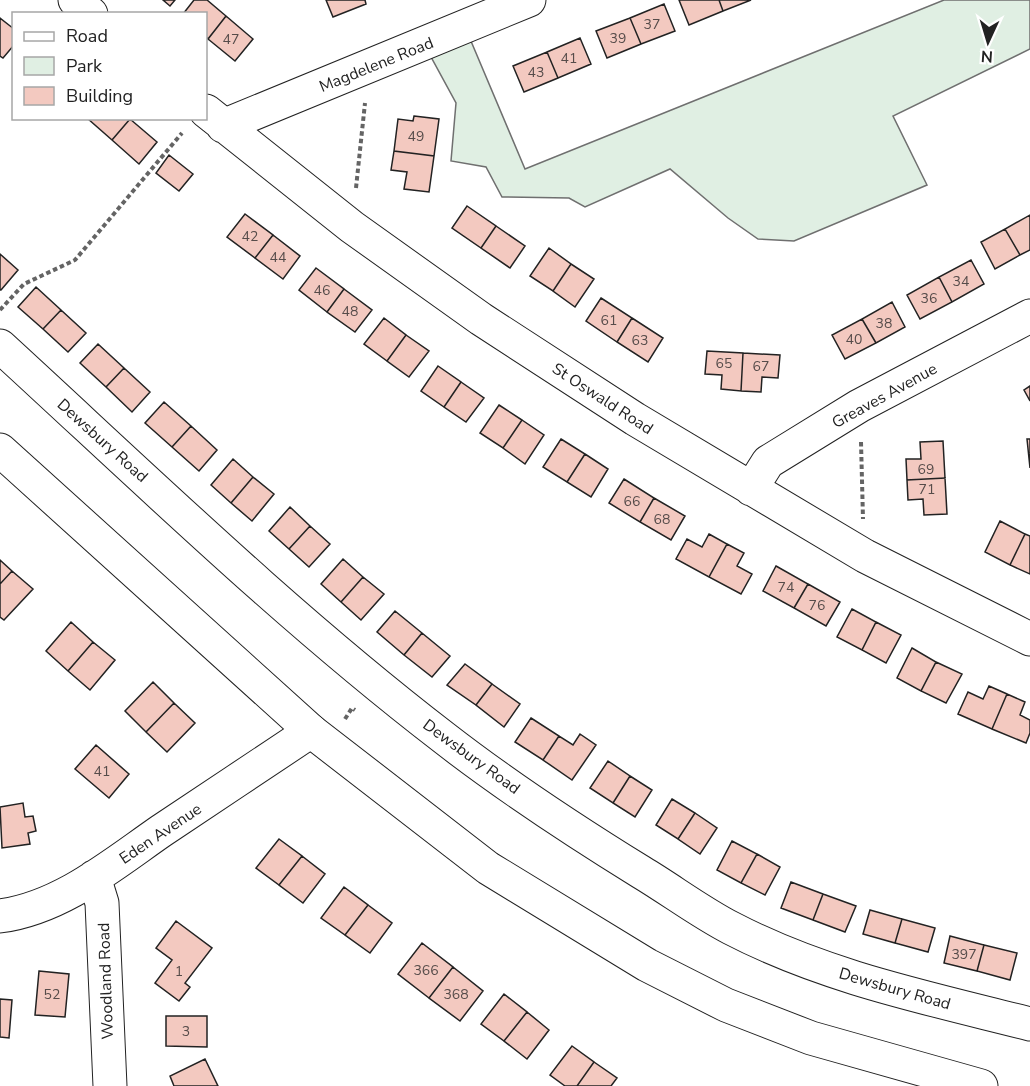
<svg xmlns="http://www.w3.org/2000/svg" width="1030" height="1086" viewBox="0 0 1030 1086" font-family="'Nunito Sans',sans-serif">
	<rect width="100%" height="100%" fill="#fff"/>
	<path fill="#e0efe3" stroke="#6f6f6f" stroke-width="1.5" d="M944,0H1030V49L893,116L927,185L794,241L758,239L728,218L670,169L585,207L569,198L502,197L486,167L451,161L456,103L424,44L465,27L525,169Z"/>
	<path fill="#f3c9c0" stroke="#222" stroke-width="1.5" d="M163,0H175L170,6Z
		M194,0H207L226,16L208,39L206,37V14H183Z
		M326,0H365L366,4L333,17Z
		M679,0H719L723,11L689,25Z
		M719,0H751L723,11Z
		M664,4L675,31L641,44L630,18Z
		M226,16L253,39L235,61L208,39Z
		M0,18L14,29V45L3,58L0,56Z
		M630,18L641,44L607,58L596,31Z
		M580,38L591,64L558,78L547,52Z
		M547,52L558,78L524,92L513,66Z
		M414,116L439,119L434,156L394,151L398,119L413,121Z
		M87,118H129L130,119L112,140Z
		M130,119L157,142L139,164L112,140Z
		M394,151L434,156L429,192L404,189L407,172L391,170Z
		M169,155L193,174L179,191L156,173Z
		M467,206L496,226L481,248L452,228Z
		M245,214L273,235L255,258L227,237Z
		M1030,215V250L1020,255L1005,229Z
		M496,226L525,246L510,268L481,248Z
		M1005,229L1020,255L995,269L981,242Z
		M273,235L300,256L283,279L255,258Z
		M549,248L571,264L553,291L530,276Z
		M0,254L18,270L1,290H0Z
		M971,260L984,284L952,302L939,277Z
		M571,264L594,279L575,307L553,291Z
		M316,268L344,289L327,312L299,290Z
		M939,277L952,302L920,319L907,295Z
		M36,287L61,310L43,329L18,307Z
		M344,289L372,310L355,332L327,312Z
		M601,298L632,318L617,342L586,321Z
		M892,302L905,327L876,343L862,319Z
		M61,310L86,333L68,352L43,329Z
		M384,318L406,335L387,361L364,344Z
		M632,318L663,338L648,362L617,342Z
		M862,319L876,343L845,359L832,335Z
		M406,335L429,351L409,377L387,361Z
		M98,344L124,368L106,387L80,363Z
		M707,351L743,353L741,391L721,389L722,375L705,374Z
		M743,353L780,355L778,378L762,377L761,392L741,391Z
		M438,366L461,382L444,407L421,391Z
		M124,368L150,392L132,412L106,387Z
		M461,382L484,398L466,422L444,407Z
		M1030,386V401L1024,390Z
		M164,402L191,426L172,447L145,423Z
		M499,405L522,420L503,448L480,433Z
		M522,420L544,435L525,464L503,448Z
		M191,426L217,450L199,471L172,447Z
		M561,439L585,454L567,482L543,467Z
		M1027,439H1030V468Z
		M943,441L945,478L907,480L906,459H921L920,442Z
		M585,454L608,469L591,497L567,482Z
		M233,459L253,477L231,503L211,485Z
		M253,477L274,494L252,521L231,503Z
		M945,478L947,514L924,515L923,499L908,500L907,480Z
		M624,479L654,498L640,522L609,503Z
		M654,498L685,516L671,540L640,522Z
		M290,507L310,526L289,549L269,531Z
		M1000,521L1025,534L1010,565L985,552Z
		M310,526L330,544L309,567L289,549Z
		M709,534L727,544L709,577L676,559L687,539L702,547Z
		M1025,534L1030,536V574L1010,565Z
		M727,544L744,553L737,566L752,574L741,594L709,577Z
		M343,559L363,577L341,602L321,584Z
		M0,560L12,571L0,584Z
		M776,566L808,584L794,608L763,591Z
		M12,571L33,589L4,620L0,617V584Z
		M363,577L384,594L361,620L341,602Z
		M808,584L840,602L826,626L794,608Z
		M852,609L876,622L862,650L837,637Z
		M395,611L422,633L404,655L377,632Z
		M71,622L93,642L68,671L46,651Z
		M876,622L901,635L886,663L862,650Z
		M422,633L450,656L432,677L404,655Z
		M93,642L115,660L90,690L68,671Z
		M912,648L936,662L921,691L897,678Z
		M936,662L962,674L946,703L921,691Z
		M465,664L492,684L476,705L447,685Z
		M153,682L174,703L146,732L125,711Z
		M492,684L520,704L504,727L476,705Z
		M989,686L1007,694L992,729L958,714L968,692L983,699Z
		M1007,694L1025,702L1020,715L1030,720V733L1026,743L992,729Z
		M174,703L195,723L167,752L146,732Z
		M531,718L559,736L543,760L515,742Z
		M580,734L596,745L572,780L543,760L559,736L573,745Z
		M96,745L129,774L109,798L75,769Z
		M608,761L630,776L613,803L590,788Z
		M630,776L652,790L635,817L613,803Z
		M672,799L695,813L678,839L656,825Z
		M23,803L25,817L33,816L36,831L28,833L30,844L2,848L0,807Z
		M695,813L717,828L700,854L678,839Z
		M279,839L302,856L279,885L256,868Z
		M732,841L757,854L741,883L717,870Z
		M757,854L780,867L765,895L741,883Z
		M302,856L325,874L303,903L279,885Z
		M791,882L823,894L813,920L781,908Z
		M344,887L368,905L345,935L321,918Z
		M823,894L856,906L845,932L813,920Z
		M368,905L392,923L370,953L345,935Z
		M870,910L902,919L895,943L863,934Z
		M902,919L935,928L928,952L895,943Z
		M176,921L212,948L185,983L190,987L179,1001L155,983L172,960L156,948Z
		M950,936L984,945L977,971L944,963Z
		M422,943L453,967L429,998L398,974Z
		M984,945L1017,953L1010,980L977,971Z
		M453,967L483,991L460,1021L429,998Z
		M39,971L69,974L65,1017L35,1015Z
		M504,994L527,1012L504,1041L481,1024Z
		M0,999L12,1000L9,1038L0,1037Z
		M527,1012L549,1030L527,1059L504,1041Z
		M166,1016H207V1047L166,1046Z
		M572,1046L594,1062L577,1086H565L550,1075Z
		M205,1059L218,1086H174L170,1076Z
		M594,1062L617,1078L611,1086H577Z"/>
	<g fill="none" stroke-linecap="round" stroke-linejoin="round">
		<defs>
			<path id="minor" d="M75,0L91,14
				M206,111L352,227L481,319L635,419L865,556L1030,639
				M223,126L529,0
				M0,346C145,479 287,617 443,737C506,786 573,830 641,872C671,890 700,912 731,928C825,977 928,998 1030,1024
				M751,489L768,462L859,406L1030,316
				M94,877L102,903L110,1086
				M0,916C61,908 112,865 161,831C211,798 261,764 311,731"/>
			<path id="highway" d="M0,450L311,731L488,868L647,965L726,1005L811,1038L981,1086"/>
		</defs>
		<use href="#minor" stroke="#222" stroke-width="35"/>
		<use href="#highway" stroke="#222" stroke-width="35"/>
		<path stroke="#646464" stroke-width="4" stroke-dasharray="4.5 3" stroke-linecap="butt" d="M356,188L365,103
			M0,310L24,284L75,260L182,133
			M861,442L863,519
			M345,719L352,708L355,710"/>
		<use href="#minor" stroke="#fff" stroke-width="33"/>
		<use href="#highway" stroke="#fff" stroke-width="33"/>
	</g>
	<g text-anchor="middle" stroke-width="4.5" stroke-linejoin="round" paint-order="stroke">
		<g font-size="14" fill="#564c4a">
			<text x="652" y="29">37</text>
			<text x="618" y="43">39</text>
			<text x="231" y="44">47</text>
			<text x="569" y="63">41</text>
			<text x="536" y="77">43</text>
			<text x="416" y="141">49</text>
			<text x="250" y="241">42</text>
			<text x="278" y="262">44</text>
			<text x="961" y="286">34</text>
			<text x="322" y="295">46</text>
			<text x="929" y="303">36</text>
			<text x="350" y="316">48</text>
			<text x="609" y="325">61</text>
			<text x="884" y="328">38</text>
			<text x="854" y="344">40</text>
			<text x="640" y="345">63</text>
			<text x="724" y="368">65</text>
			<text x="761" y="371">67</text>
			<text x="926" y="474">69</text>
			<text x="927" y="494">71</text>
			<text x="632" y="506">66</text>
			<text x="662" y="524">68</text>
			<text x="786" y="592">74</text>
			<text x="817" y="610">76</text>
			<text x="102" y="776">41</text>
			<text x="964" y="959">397</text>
			<text x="426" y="975">366</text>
			<text x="179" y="976">1</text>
			<text x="52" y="999">52</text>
			<text x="456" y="999">368</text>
			<text x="186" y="1036">3</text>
		</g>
		<g font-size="16" fill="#222" stroke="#fff">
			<text transform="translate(376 64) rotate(-22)" y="6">Magdelene Road</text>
			<text transform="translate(884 395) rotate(-29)" y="6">Greaves Avenue</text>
			<text transform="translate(603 398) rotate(33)" y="6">St Oswald Road</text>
			<text transform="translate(103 440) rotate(42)" y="6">Dewsbury Road</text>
			<text transform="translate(472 756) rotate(36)" y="6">Dewsbury Road</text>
			<text transform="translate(160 833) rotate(-34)" y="6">Eden Avenue</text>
			<text transform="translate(105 981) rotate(-92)" y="6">Woodland Road</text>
			<text transform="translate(895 988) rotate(16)" y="6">Dewsbury Road</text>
		</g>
	</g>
	<rect x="12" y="12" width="195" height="108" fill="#ffffff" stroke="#a7a7a7" stroke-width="1.5"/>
	<rect x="24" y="32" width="30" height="9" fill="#ffffff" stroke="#a7a7a7" stroke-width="1.5"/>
	<text x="66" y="42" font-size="18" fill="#222222">Road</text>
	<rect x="24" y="57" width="30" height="18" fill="#e0efe3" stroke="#a7a7a7" stroke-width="1.5"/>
	<text x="66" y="72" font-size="18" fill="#222222">Park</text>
	<rect x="24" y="87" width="30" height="18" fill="#f3c9c0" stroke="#a7a7a7" stroke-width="1.5"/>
	<text x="66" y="102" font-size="18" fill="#222222">Building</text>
	<g transform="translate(988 42) rotate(184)" stroke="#ffffff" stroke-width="4.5" paint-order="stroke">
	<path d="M0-4.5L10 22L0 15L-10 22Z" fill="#222222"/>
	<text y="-9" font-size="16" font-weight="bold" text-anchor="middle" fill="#222222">N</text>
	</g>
</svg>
